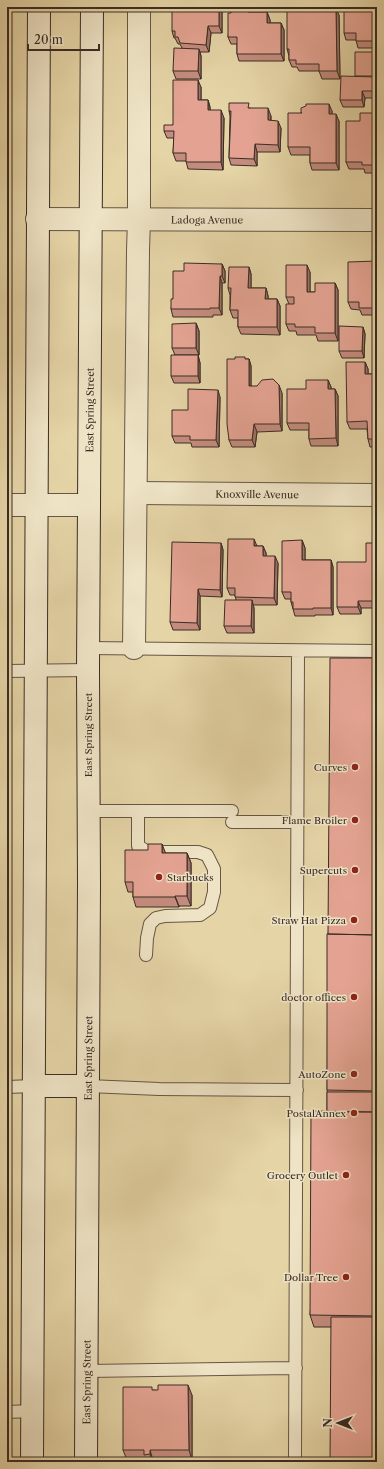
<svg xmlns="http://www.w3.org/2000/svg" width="384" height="1469" viewBox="0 0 384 1469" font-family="'Libre Caslon Text',serif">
	<rect width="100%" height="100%" fill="#e5d4a6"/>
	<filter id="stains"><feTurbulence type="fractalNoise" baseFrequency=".005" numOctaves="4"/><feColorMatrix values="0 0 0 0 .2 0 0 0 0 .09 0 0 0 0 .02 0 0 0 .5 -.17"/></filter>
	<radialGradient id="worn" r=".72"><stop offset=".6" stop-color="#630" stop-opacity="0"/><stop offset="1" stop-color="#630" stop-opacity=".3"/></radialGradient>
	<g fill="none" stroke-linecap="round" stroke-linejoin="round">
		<defs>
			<path id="lane" d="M88,648L377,651
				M7,671L88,670
				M89,811H232
				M138,812V846L148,852H198L207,855L214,869V892L210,908L200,915L165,916L156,918L150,924L147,938L146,955
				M232,822H298
				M88,1086L159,1089L297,1090
				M7,1087L33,1086
				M87,1371L296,1368
				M7,1412L32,1411
				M295,1462L298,651"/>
			<g id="street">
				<path id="s1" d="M37,219L377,220"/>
				<path id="s2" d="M136,493L377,495"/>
				<path d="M7,505H89"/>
				<path d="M134,648L138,251L139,219V7"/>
			</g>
			<g id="secondary">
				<path d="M33,1086H88"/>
				<path d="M32,1462L39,7"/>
				<path id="s3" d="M86,1462L89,884L88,670L92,7"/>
			</g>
		</defs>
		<use href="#lane" stroke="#655645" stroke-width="14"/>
		<use href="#street" stroke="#655645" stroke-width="24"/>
		<use href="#secondary" stroke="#3a2c25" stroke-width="24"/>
		<use href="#lane" stroke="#eee3c5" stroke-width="12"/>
		<use href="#street" stroke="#eee3c5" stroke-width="22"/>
		<use href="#secondary" stroke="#eee3c5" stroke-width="22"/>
	</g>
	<path fill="#c48c7e" stroke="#3a2c25" d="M222,7V33H211L209,52H200L201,56V79H176L173,71L182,48L180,44H178L175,38H174L172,31Z
		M250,7V12H267L270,20V23H281L284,30V61H239L237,54V44H231L228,37L231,13Z
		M317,7V8L339,15L340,79H322L319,71H299L297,67H292L289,60V56L287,49Z
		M377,7V48H358L356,40H346L344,33Z
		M377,52V98H365L364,107H343L340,100L356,77L355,76Z
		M201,87V100H208L210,107V110L224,118L223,170L188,169L186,161H176L173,153L174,138H167L164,131L173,125Z
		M250,108L271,116V120L281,128L280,152H257V166L231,165L229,158L230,116L229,111Z
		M377,110V173H365L364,169H349L346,162L360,121L376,113Z
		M332,111V114L339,121V170H312L310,163V155H291L288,147L301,113V112Z
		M377,261V315H362L360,310L351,309L348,302Z
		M222,264L225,271V283H222V315H213V317H173L171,309L173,299L184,271Z
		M249,267L251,274V288H266L268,296V299H277L280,306V335L241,334L238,327V318H233L230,310V295L228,288Z
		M310,272V292H315L335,283L338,290V341H318L316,335H297L296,331H289L286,324L289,304L286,297Z
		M196,323L199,331V355H175L172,348Z
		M363,327L365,334L364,358H342L339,351Z
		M198,355L200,363V383H174L171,376Z
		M245,359H249L251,366V386L282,393V431L257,432L255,447H232L229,440Z
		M365,362L368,369V374H377V447H370L368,439L367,429H350L347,422Z
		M328,380L331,387V389H335L338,396V446H311L309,439V430H290L287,423L306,389Z
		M220,397L219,447H192L191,443H175L172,436L188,410Z
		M302,540L305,548V560H331L333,567V615H315V616H295L291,602V599H285L282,592Z
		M221,543L223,550L222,597L200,596V630H173L170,622Z
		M377,543V608H361V614H340L337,607L366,562Z
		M256,546H263L266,553V556L278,563L277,605H253L254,608V633H227L224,626L236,600L235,595H230L227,588Z
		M377,658V1462L331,1327H314L310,1315L327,1112L328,934Z
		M165,853H187L191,863V906H179V907H136L133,897V892H128L125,882Z
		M153,1390L192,1395V1460H153V1462H147L146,1460H127L123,1450Z"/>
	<path fill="#a07266" stroke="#3a2c25" d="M219,7H222V33L219,26Z
		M248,7H250V20L248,12Z
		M336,8L339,15L340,79L337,71Z
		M267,12L270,20V30L267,23Z
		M281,23L284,30V61L281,54Z
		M208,26L211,33L209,52L206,45Z
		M199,49L201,56V79L198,71Z
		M376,77L377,78V93L376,91Z
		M198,80L201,87V107L198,100Z
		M362,91L365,98L364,107L362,100Z
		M208,100L210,107V118L208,110Z
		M329,104L332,111V121L329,114Z
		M268,108L271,116L270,128L268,120Z
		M221,110L224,118L223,170L221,162Z
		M336,114L339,121V170L336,163Z
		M278,121L281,128L280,152L278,145Z
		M255,144L257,152V166L254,159Z
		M222,264L225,271V283L222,276Z
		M307,265L310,272V299L307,292Z
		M249,267L251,274V296L248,288Z
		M220,276L222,283V315L219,308Z
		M335,283L338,290V341L335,333Z
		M266,288L268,296V306L265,299Z
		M277,299L280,306V335L277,327Z
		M196,323L199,331V355L196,348Z
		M363,327L365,334L364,358L362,351Z
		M198,355L200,363V383L198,376Z
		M249,359L251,366V393L249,386Z
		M365,362L368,369V381L365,374Z
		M328,380L331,387V396L328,389Z
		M279,385L282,393V431L280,424Z
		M335,389L338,396V446L336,438Z
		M218,390L220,397L219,447L216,440Z
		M254,424L257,432L255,447L252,440Z
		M254,539L257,546H254Z
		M302,540L305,548V567L302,560Z
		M221,543L223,550L222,597L220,590Z
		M263,546L266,553V563L263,556Z
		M275,556L278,563L277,605L274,598Z
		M331,560L333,567V615L331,608Z
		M198,589L200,596V630L197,623Z
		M252,600L254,608V633L251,626Z
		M358,601L361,608V614L358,607Z
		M162,844L166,854L162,853Z
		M187,853L191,863V906L187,896Z
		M175,896L179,906V907L175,897Z
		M188,1385L192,1395V1460L189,1450Z
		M150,1450L153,1460V1462H152L150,1454Z"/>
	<path fill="#e4a392" stroke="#3a2c25" d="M172,7H219V26H208L206,45L180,43L178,37H175V31H172Z
		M231,7H248V12H267V23H281V54H237V37H228V13H231Z
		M287,7H314V8H336L337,71H319V64H296V60H289V49H287Z
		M344,7H377V41H356V33H344Z
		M174,48L199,49L198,71H173Z
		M355,52H377V76H355Z
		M341,76L376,77V91H362V100H340Z
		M173,80H198V100H208V110H221V162H186V153H173L174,131H164V125H173Z
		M229,103H249L248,108H268V120L278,121V145L255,144L254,159L229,158L231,111H229Z
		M306,104H329V114H336V163H310V147H288V113H302L301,112V108L306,106Z
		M376,110H377V165H362V162H346V121H360V113H376Z
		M377,261V308H359V302H348V262Z
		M184,263L222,264V276H220L219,308H210V309H171V299H173V271H184Z
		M286,265H307V292H315V283H335V333H315V327H295V324H286V304H294V297H286Z
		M229,267H249L248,288H266L265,299H277V327H238V310H230L231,288H228Z
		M196,323V348H172V324Z
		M339,326L363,327L362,351H339Z
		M171,355H198V376H171Z
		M235,357H245V359H249V386H257L262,380L273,379L279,385L280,424H254L252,440H229L227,424V359H235Z
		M346,362H365V374H377V439H368L367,421L347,422Z
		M306,380H328V389H335L336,438L309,439V423H287V389H306Z
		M188,389L218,390L216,440H190V436H172V410H188Z
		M228,539H254V546H263V556H275L274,598L235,597V588H227Z
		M302,540V560H331V608H313V609H293V602H291V592H282V541Z
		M172,542L221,543L220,590L198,589L197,623L170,622Z
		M366,543H377V601H358V607H337V562H366Z
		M225,600H252L251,626H224Z
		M330,658H377V935L328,934Z
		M148,844H162V853H187V896H175V897H133V882H125V850H148Z
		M327,934L377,935V1091L327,1090Z
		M327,1092H377V1112H327Z
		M311,1111L377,1112V1316L310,1315Z
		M331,1317H377V1462H330Z
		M158,1385H188L189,1450H150V1454L144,1455V1450H123V1387H152V1390H158Z"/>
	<g fill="#8f2418" stroke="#eee3c5" stroke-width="1.5">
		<circle cx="355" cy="767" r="4"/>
		<circle cx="355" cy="820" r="4"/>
		<circle cx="355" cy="870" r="4"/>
		<circle cx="159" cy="877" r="4"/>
		<circle cx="354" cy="920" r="4"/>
		<circle cx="354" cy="997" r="4"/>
		<circle cx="354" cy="1074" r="4"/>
		<circle cx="354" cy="1113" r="4"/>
		<circle cx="346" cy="1175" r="4"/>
		<circle cx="346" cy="1277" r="4"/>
	</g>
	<g text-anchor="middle" stroke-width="3" stroke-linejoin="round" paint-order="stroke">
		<g font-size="10" fill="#3a2c25" stroke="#eee3c5">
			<text dy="4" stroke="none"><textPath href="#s1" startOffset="170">Ladoga Avenue</textPath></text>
			<text dy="4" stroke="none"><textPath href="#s3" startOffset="1052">East Spring Street</textPath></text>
			<text dy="4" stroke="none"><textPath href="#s2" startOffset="121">Knoxville Avenue</textPath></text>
			<text transform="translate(88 735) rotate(-90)" y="4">East Spring Street</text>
			<text dy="4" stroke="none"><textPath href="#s3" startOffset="404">East Spring Street</textPath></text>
			<text dy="4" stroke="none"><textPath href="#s3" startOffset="80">East Spring Street</textPath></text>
		</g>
		<g font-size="10" fill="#3a2c25" stroke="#eee3c5" text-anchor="end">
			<text x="347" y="771">Curves</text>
			<text x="347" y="824">Flame Broiler</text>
			<text x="347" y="874">Supercuts</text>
			<text x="167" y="881" text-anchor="start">Starbucks</text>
			<text x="346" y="924">Straw Hat Pizza</text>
			<text x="346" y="1001">doctor offices</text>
			<text x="346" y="1078">AutoZone</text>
			<text x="346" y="1117">PostalAnnex</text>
			<text x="338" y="1179">Grocery Outlet</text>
			<text x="338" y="1281">Dollar Tree</text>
		</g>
	</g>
	<rect width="384" height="1469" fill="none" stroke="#e5d4a6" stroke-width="24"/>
	<rect x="8" y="8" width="368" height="1453" fill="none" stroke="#3a2c25" stroke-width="2"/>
	<rect x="12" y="12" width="360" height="1445" fill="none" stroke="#3a2c25"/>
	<g transform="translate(338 1423) rotate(270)" stroke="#eee3c5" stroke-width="3" paint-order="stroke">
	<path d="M0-3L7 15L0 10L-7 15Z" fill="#3a2c25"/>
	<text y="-6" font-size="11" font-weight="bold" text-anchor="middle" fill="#3a2c25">N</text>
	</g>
	<path d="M28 44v6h71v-6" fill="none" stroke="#3a2c25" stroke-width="2"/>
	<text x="34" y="44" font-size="12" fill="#3a2c25" stroke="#eee3c5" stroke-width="3" paint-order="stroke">20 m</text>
	<rect width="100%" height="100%" filter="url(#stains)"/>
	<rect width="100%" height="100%" fill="url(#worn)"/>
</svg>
